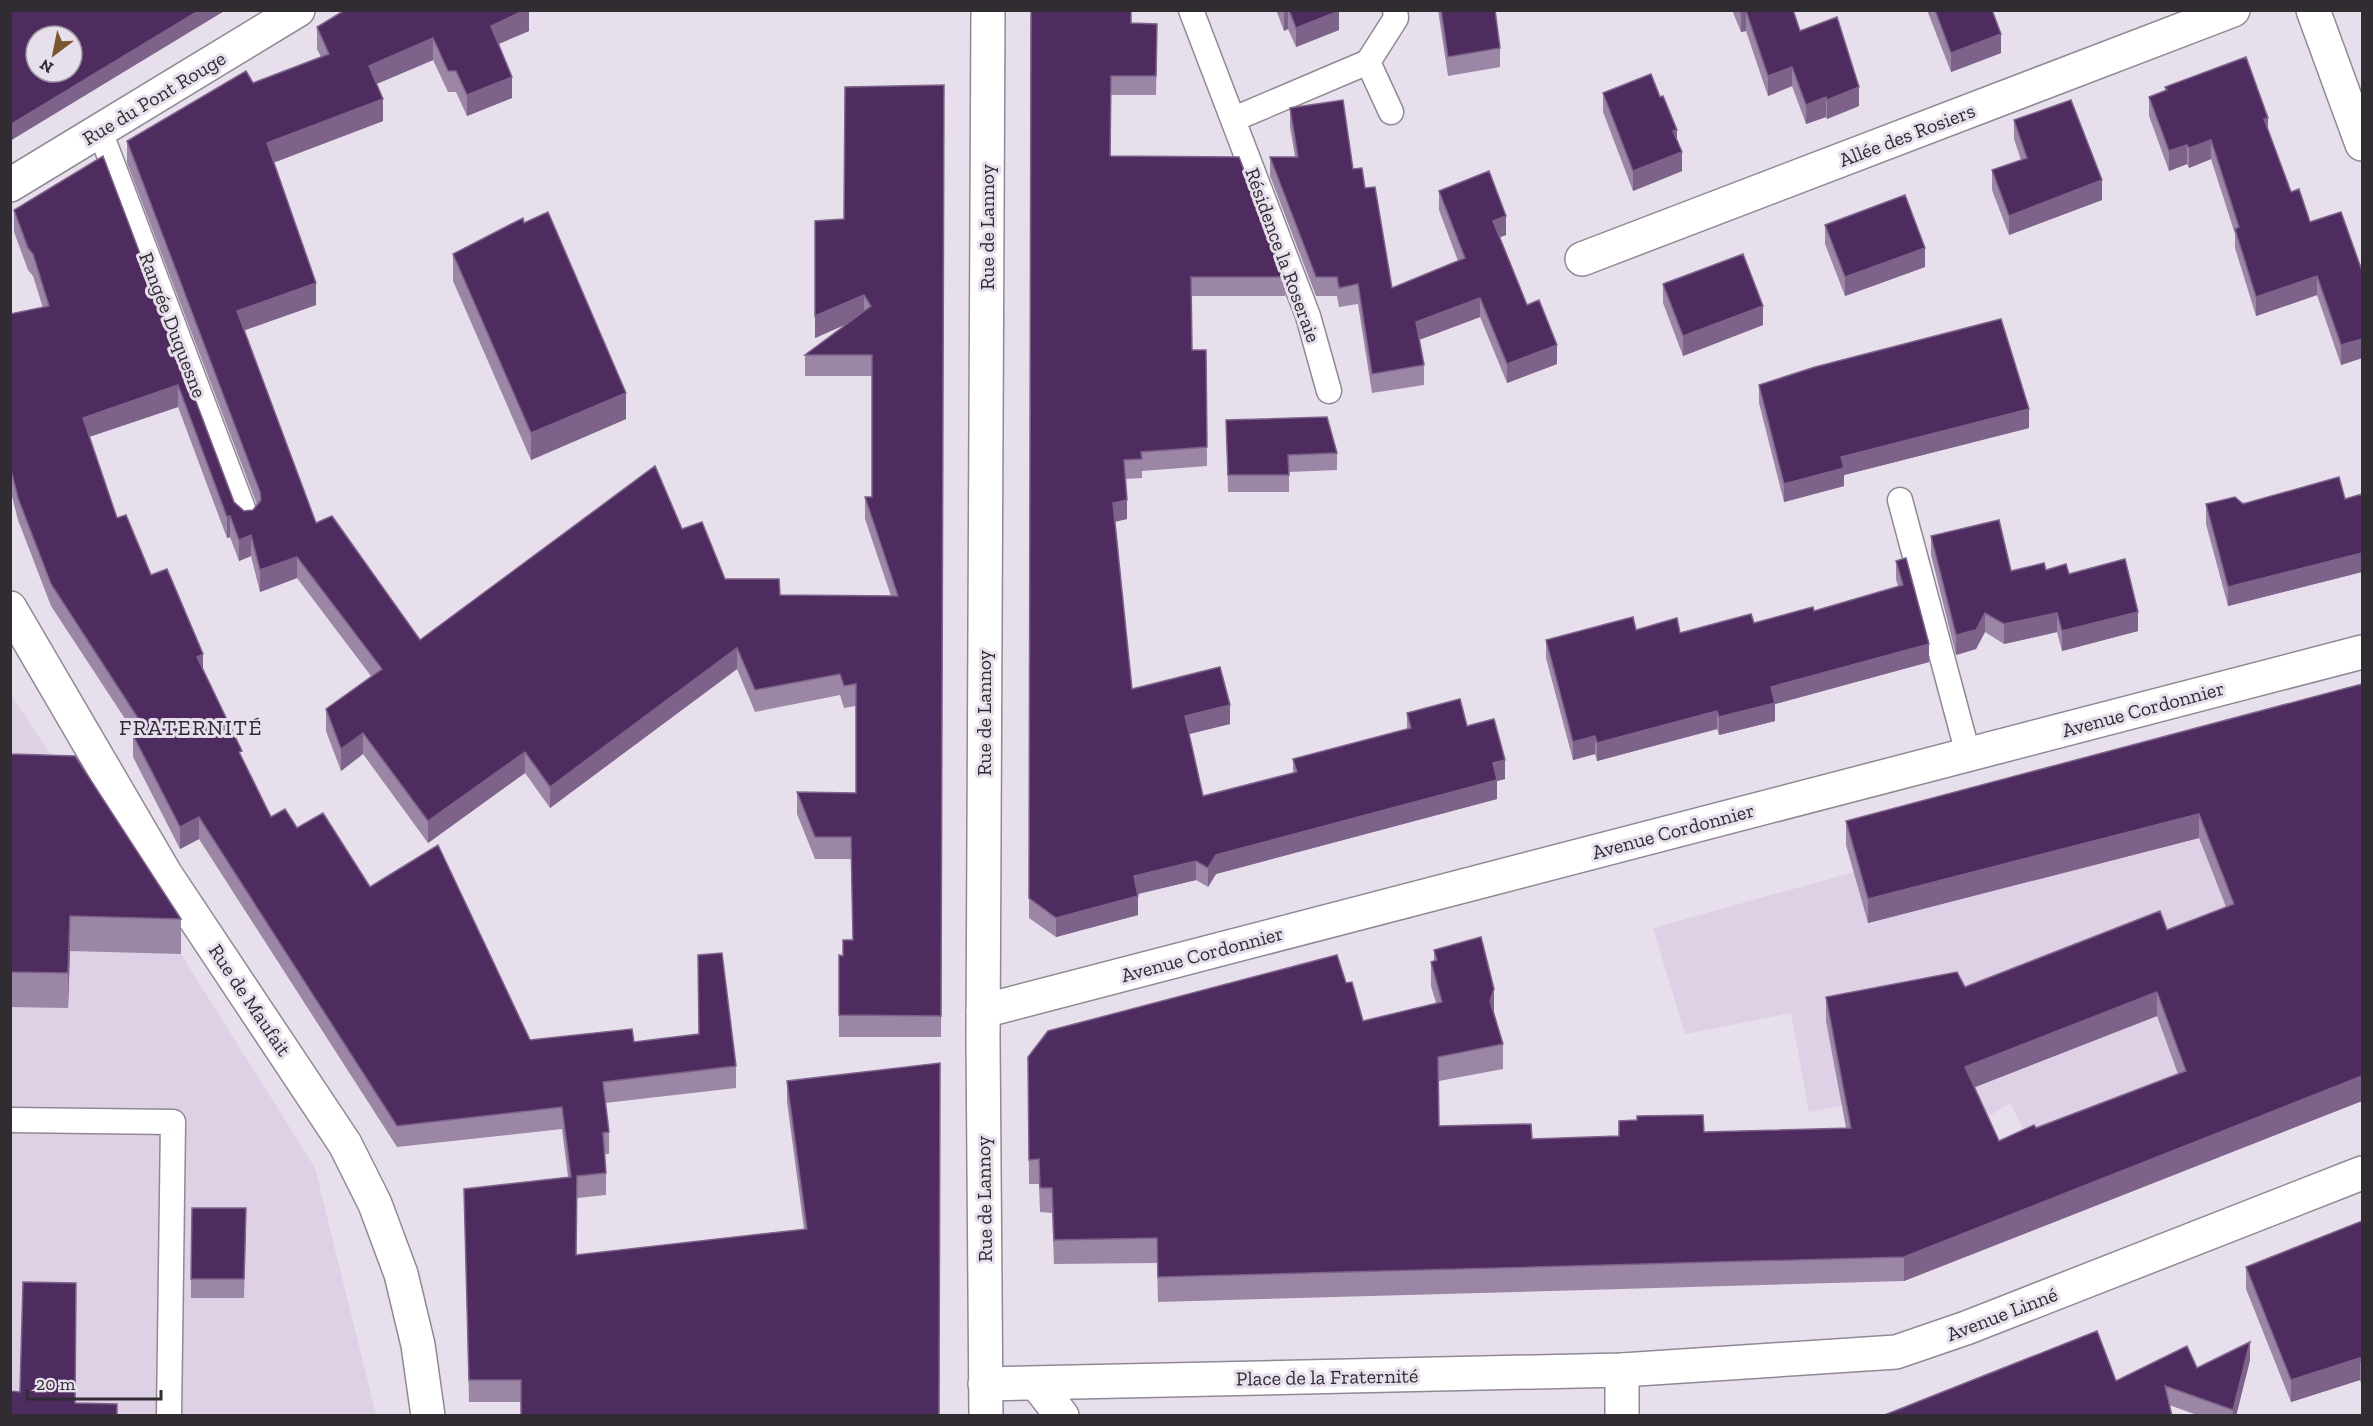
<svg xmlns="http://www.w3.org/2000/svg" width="2373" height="1426" viewBox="0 0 2373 1426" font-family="'Zilla Slab',serif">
	<rect width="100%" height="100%" fill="#e8dfed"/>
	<path fill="#ded0e5" d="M10,693L181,954L315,1168L376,1415H11Z
		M2168,760L2234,928L2243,1147L2068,1216L2010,1103L1953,1138L1934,1088L1809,1112L1791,1013L1685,1034L1653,928L1854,872Z"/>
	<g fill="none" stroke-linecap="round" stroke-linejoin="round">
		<defs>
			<path id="lane" d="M1191,10L1308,316L1329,391
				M1368,62L1391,112
				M1234,119L1368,62L1396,18L1395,10
				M100,131L247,519
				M1900,500L1968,754
				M10,1120L173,1122L169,1416"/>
			<path id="street" d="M2313,10L2362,144
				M10,185L298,10
				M1582,259L2233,10
				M10,608L166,875L345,1144L375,1204L401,1274L418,1345L428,1416
				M983,1011L2362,652
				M1622,1370V1416
				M1037,1384L1062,1416"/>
			<path id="secondary" d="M985,1384L1622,1370L1896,1352L1966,1328L2362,1173
				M986,1416L983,1040L988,10"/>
		</defs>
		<use href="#lane" stroke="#918895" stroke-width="27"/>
		<use href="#street" stroke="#918895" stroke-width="36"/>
		<use href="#secondary" stroke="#918895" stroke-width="36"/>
		<use href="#lane" stroke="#fff" stroke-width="24"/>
		<use href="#street" stroke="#fff" stroke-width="33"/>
		<use href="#secondary" stroke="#fff" stroke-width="33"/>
	</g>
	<path fill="#9c86a6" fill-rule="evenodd" d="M529,10V31L499,44L512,98L467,116L456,92H448L433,60L377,84L383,121L273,163L316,305L244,330L316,523L420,640L682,529L725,579L780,595L891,596L865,519V497H872V376H805V355L847,324L815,338V221L844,219L944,85L941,1037H839V955L843,956L853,940L851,859H815L797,814V792L856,793V706L844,708L840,695L755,712L737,669L550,808L525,773L428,843L363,754L341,771L326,731V709L371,676L297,578L260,592L251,556L239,561L230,537L227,538L178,407L89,437L117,518L151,575L203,669L242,759L271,817L297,828L370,887L530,1040L634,1042L736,1066V1088L605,1103L609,1132V1154H605L606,1173V1195L577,1198L576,1255L804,1229L787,1102V1081L939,1416L521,1402H469L464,1189L568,1177L562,1129L397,1147L199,839L180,849L133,757V735L135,734L51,606L18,520L10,488V314L43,308L33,276L28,270L14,232V210L103,156L234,502L244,511L253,510L257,505L127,163V141L253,83L321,57L317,49V27Z
		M1031,10L1131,23L1157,43L1156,95H1111V156L1285,277V296H1191L1192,350H1206L1207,466L1142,471V478L1125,479L1127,519L1115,522L1132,689L1230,724L1189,734L1203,796L1293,773V759L1407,729V713L1467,726L1505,779L1497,781V799L1216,874L1208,887L1196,880L1137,894L1138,915L1056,937L1029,918Z
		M1276,10H1339V30L1296,47L1288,29L1284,31Z
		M1438,10H1495L1500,48V67L1448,76Z
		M1732,10H1793L1800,31L1859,106L1827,119L1826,117L1806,124L1792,86L1768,96L1746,31L1741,32Z
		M1927,10H1992L2001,53L1951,72Z
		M2165,87L2268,131L2291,192L2310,222L2362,271V358L2341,365L2317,295L2256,316L2235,248V234L2211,159L2189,168L2187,164L2169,171L2149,116V97L2165,91Z
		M1603,93L1677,140L1682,171L1633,191L1603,112Z
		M1290,108L1353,169L1365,188L1392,288L1458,261L1439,210V191L1506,235L1500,237L1527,305L1557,364L1507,383L1480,317L1419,340L1424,365V385L1372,393L1358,304L1339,307L1337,296H1316L1270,176V157H1295L1290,127Z
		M2014,120L2102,200L2009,235L1992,190V170L2021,160L2014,139Z
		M524,223L626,419L531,460L453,281V254Z
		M1825,225L1925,267L1845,296L1825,244Z
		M1663,284L1763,325L1683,356L1663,303Z
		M1759,385L2029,428L1844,475V486L1784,502L1759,403Z
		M1226,420L1337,453V470L1289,472V492H1228Z
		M2362,494V572L2228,606L2206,524V504L2345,499Z
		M1931,536L2011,571L2046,570L2069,574L2138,631L2062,651L2057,632L2004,644L1985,632L1976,649L1956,655L1931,555Z
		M1896,561L1929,662L1775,704V721L1719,735L1717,729L1597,761L1595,754L1573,760L1546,658V640L1636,630L1680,633L1754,623L1814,611L1898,586L1896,579Z
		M2362,684V1101L1904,1281L1158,1302L1157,1263L1054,1264L1052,1213L1040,1212L1039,1184H1029L1028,1057L1346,983L1363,1021L1436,1003L1431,986V962L1434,961V950L1494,1014V1015L1503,1044V1069L1439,1081V1126L1532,1139L1846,1128L1826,1021V997L1965,987L2167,930L2226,907L2199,838L1868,923L1846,845V821ZM2157,1016L2178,1074L2036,1128L1999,1141L1975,1087Z
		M10,754L181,919V954L70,951L68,1008L10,1007Z
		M2362,1221V1386L2360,1380L2291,1402L2246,1289V1267Z
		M246,1227L244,1298H191V1279Z
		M2250,1360L2236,1416H2200L2169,1405L2116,1381Z"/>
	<path fill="#7d628a" d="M200,10H226L10,141V125Z
		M525,10H529V31L491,47V26Z
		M1286,10H1288V29L1284,31V11Z
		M1339,11V30L1296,47V28Z
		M1746,11V31L1741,32V13Z
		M2001,34V53L1951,72V53Z
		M433,38V60L369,87V66Z
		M1792,67V86L1768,96V76Z
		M512,77V98L467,116V95Z
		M1859,87V106L1827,119V100Z
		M1826,97V117L1806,124V105Z
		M383,99V121L267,165V143Z
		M2268,118V137L2264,119Z
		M1677,130V149L1673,131Z
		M2211,140V159L2189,168V148Z
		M2187,145V164L2169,171V151Z
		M1682,152V171L1633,191V171Z
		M2102,180V200L2009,235V216Z
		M1506,216V235L1493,240V221Z
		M1925,248V267L1845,296V277Z
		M2317,276V295L2256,316V297Z
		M316,283V305L237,333V311Z
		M864,295V316L815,338V316Z
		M1480,298V317L1416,341V322Z
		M1763,306V325L1683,356V336Z
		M2362,339V358L2341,365V345Z
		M1557,345V364L1507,383V364Z
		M178,385V407L83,439V418Z
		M626,393V419L531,460V433Z
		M2029,409V428L1844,475V486L1784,502V484L1841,457Z
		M1127,500V519L1113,522V503Z
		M230,516V537L227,538V517Z
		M251,535V556L239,561V540Z
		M2362,553V572L2228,606V587Z
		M297,557V578L260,592V570Z
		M2138,612V631L2062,651V631Z
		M1985,613V632L1976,649L1956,655V635Z
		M2057,613V632L2004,644V624Z
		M1929,644V662L1775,704V721L1719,735V717L1771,687Z
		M737,648V669L550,808V787Z
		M203,654V676L197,657Z
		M1230,705V724L1185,735V716Z
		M1717,711V729L1597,761V743Z
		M363,733V754L341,771V749Z
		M1595,736V754L1573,760V742Z
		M525,752V773L428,843V821Z
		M1505,760V779L1497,781V799L1216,874L1208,887V868L1216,855Z
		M2199,814V838L1868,923V899Z
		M199,817V839L180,849V827Z
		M1196,861V880L1134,895V876Z
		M1138,896V915L1056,937V918Z
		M70,916V951L68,1008V973Z
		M1494,989V1014L1490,1025V1001Z
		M2157,992V1016L1965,1091V1067Z
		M2362,1076V1101L1904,1281V1257Z
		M2250,1342V1360L2236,1416H2233V1410Z
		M2360,1358V1380L2291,1402V1380Z"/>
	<path fill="#4f2c5f" stroke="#7d628a" stroke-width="1.5" fill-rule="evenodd" d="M10,10H200L10,125ZM36,36H72V72H36Z
		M345,10H525L491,26L512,77L467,95L456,71H448L433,38L369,66L383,99L267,143L316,283L237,311L316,523L332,516L420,640L655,466L682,529L702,522L725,579H779L780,595L898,596L865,497H872V355H805L871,306L864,295L815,316V221L844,219L845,87L944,85L941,1016L839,1015V955L843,956V940H853L851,837H815L797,792L856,793V684L844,686L840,674L755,690L737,648L550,787L525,752L428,821L363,733L341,749L326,709L382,669L297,557L260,570L251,535L239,540L230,516L227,517L178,385L83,418L117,518L126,515L151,575L167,569L203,654L197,657L242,751L239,752L271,817L285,809L297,828L323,813L370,887L438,845L530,1040L632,1029L634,1042L699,1034L698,955L722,953L736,1066L603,1082L609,1132L603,1133L606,1173L577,1176L576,1255L807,1229L787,1081L940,1063L939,1416H521V1380H469L464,1189L571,1177L562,1107L397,1126L199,817L180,827L133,735L145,729L51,584L18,498L10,466V314L49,306L33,254L28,248L14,210L103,156L234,502L244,511L253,510L261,500L260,492L127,141L246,71L253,83L329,54L317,27Z
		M1031,10H1131V23L1157,24L1156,76H1111L1110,156L1239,157L1285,277H1191L1192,350H1206L1207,447L1141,452L1142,459L1124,460L1127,500L1113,503L1132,689L1220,667L1230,705L1185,716L1203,796L1297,772L1293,759L1411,728L1407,713L1460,699L1467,726L1494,719L1505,760L1493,763L1497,780L1216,855L1208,868L1196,861L1134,876L1138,896L1056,918L1029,898Z
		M1289,10H1339V11L1296,28Z
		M1441,10H1495L1500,48L1448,57Z
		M1740,10H1793L1800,31L1837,17L1859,87L1827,100L1826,97L1806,105L1792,67L1768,76L1746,11L1741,13Z
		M1935,10H1992L2001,34L1951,53Z
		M2246,57L2268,118L2264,119L2291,192L2299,189L2310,222L2341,212L2362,271V339L2341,345L2317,276L2256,297L2235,229L2239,227L2211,140L2189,148L2187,145L2169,151L2149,97L2167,90L2165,87Z
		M1651,74L1660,97L1663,96L1677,130L1673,131L1682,152L1633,171L1603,93Z
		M1343,100L1353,169L1362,168L1365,188L1375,187L1392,288L1465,258L1439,191L1489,171L1506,216L1493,221L1527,305L1539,300L1557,345L1507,364L1480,298L1416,322L1424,365L1372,374L1358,284L1339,288L1337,277H1316L1270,157H1298L1290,108Z
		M2071,100L2102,180L2009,216L1992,170L2027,158L2014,120Z
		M1905,195L1925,248L1845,277L1825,225Z
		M548,212L626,393L531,433L453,254L523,218L524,223Z
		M1743,254L1763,306L1683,336L1663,284Z
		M2001,319L2029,409L1841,457L1844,468L1784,484L1759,385L1815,367Z
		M1327,417L1337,453L1288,455L1289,475H1228L1226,420Z
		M2339,477L2345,499L2362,494V553L2228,587L2206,504L2235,497L2243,504Z
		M1999,520L2011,571L2044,563L2046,570L2066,564L2069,574L2125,559L2138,612L2062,631L2057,613L2004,624L1985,613L1976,630L1956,635L1931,536Z
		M1906,558L1929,644L1771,687L1775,703L1719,717L1717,711L1597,743L1595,736L1573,742L1546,640L1633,617L1636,630L1677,618L1680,633L1751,614L1754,623L1813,607L1814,611L1903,585L1896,561Z
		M2362,684V1076L1904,1257L1158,1277L1157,1238L1054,1240L1052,1188H1040L1039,1159L1029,1160L1028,1057L1048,1031L1337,955L1346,983L1352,982L1363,1021L1442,1002L1431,962L1437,960L1434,950L1481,937L1494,989L1490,1001L1503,1044L1438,1057L1439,1126L1531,1124L1532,1139L1619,1136V1121L1637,1120V1116L1703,1115L1704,1132L1851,1128L1826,997L1957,972L1965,987L2160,911L2167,930L2234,904L2199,814L1868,899L1846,821ZM2157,992L2186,1071L2036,1128L2034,1125L1999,1141L1965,1067Z
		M10,754L75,756L181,919L70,916L68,973L10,972Z
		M192,1208H246L244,1279H191Z
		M2362,1221V1364L2360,1358L2291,1380L2246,1267Z
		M23,1282L76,1283L75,1403L117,1404V1416H10V1391L20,1392Z
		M2097,1331L2116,1381L2187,1346L2197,1368L2250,1342L2233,1410L2165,1386L2172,1416H1882Z"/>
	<g text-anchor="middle" stroke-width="6" stroke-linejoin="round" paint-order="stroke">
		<g font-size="20" fill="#302c32" stroke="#e8dfed">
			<text transform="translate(154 98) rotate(-31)" y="7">Rue du Pont Rouge</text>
			<text transform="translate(1907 135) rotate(-21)" y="7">Allée des Rosiers</text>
			<text transform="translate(987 227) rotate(-90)" y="7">Rue de Lannoy</text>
			<text transform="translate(1283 255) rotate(70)" y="7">Résidence la Roseraie</text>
			<text transform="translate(173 325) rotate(69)" y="7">Rangée Duquesne</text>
			<text transform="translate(2143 709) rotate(-15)" y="7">Avenue Cordonnier</text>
			<text transform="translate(984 713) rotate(-90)" y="7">Rue de Lannoy</text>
			<text transform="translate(1673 831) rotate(-15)" y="7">Avenue Cordonnier</text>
			<text transform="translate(1202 954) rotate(-15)" y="7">Avenue Cordonnier</text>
			<text transform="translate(250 1000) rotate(56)" y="7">Rue de Maufait</text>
			<text transform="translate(984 1199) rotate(-91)" y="7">Rue de Lannoy</text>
			<text transform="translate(2002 1314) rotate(-21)" y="7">Avenue Linné</text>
			<text transform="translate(1327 1377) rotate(-1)" y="7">Place de la Fraternité</text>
		</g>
		<g font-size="22" letter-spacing="1.5" fill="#302934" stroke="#e8dfed">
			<text x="191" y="735">FRATERNITÉ</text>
		</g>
	</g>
	<rect width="2373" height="1426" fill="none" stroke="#302c32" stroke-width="24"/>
	<g transform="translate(54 54) rotate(212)"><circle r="28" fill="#e8dfed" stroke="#9e97a2" stroke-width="1.5"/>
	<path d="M0-4.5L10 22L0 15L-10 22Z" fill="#79562f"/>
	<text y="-9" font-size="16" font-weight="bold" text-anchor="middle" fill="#302c32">N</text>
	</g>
	<path d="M27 1390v9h134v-9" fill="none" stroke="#302c32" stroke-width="3"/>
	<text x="36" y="1390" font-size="18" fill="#302c32" stroke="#e8dfed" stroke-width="4.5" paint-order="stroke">20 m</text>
</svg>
